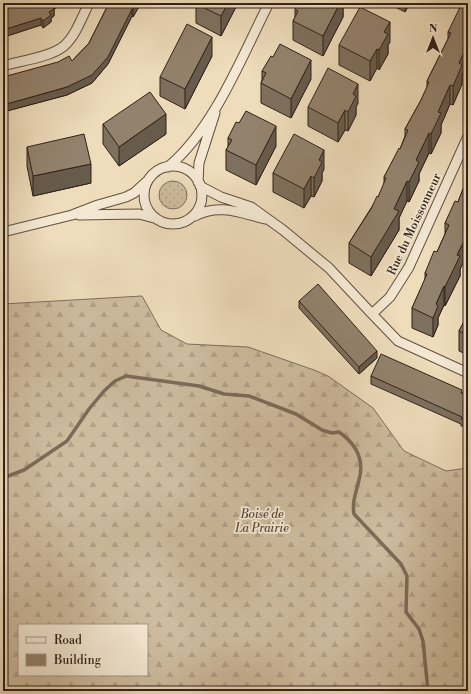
<svg xmlns="http://www.w3.org/2000/svg" width="471" height="694" viewBox="0 0 471 694" font-family="'Libre Bodoni',serif">
	<defs>
		<pattern id="grass-dots" width="8" height="8" patternUnits="userSpaceOnUse"><rect width="8" height="8" fill="#cebc9f"/><path d="M2 2h.1M6 6h.1" fill="none" stroke="#b1a188" stroke-width="1.8" stroke-linecap="round"/></pattern>
		<pattern id="forest-firs" width="22" height="20" patternUnits="userSpaceOnUse"><rect width="22" height="20" fill="#cebc9f"/><path d="M5 1l3.5 6h-7zM16 11l3.5 6h-7z" fill="#b1a188"/></pattern>
	</defs>
	<rect width="100%" height="100%" fill="#eedcbb"/>
	<filter id="stains"><feTurbulence type="fractalNoise" baseFrequency=".005" numOctaves="4"/><feColorMatrix values="0 0 0 0 .2 0 0 0 0 .09 0 0 0 0 .02 0 0 0 .5 -.17"/></filter>
	<radialGradient id="worn" r=".72"><stop offset=".6" stop-color="#630" stop-opacity="0"/><stop offset="1" stop-color="#630" stop-opacity=".3"/></radialGradient>
	<path fill="url(#grass-dots)" stroke="#806e5c" d="M159 195a14 14 0 1 1 28 0a14 14 0 1 1-28 0Z"/>
	<path fill="url(#forest-firs)" stroke="#806e5c" fill-rule="evenodd" d="M142,296L161,330L187,344L248,347L314,370L328,376L373,408L404,451L446,471L468,468V691H3V304ZM19,625H147V675H19Z"/>
	<g fill="none" stroke-linecap="round" stroke-linejoin="round">
		<path stroke="#7c6b59" stroke-width="3.5" d="M3,478L24,470L67,441L89,409L104,391L115,381L126,376L199,386L224,394L249,396L296,414L322,430L332,433L339,432C356,444 365,459 359,480C356,493 352,501 354,514L401,564L407,576L406,612L419,629L423,641L428,691"/>
		<defs>
			<path id="minor" d="M3,66C20,61 51,57 64,46C76,35 82,17 89,3
				M468,136L409,267L390,297L372,314L398,341L468,373
				M144 195a29 29 0 1 1 58 0a29 29 0 1 1-58 0Z
				M168,167C214,129 242,56 269,3
				M198,182L199,163L215,113
				M200,186L221,197L251,207L283,230L329,268L372,314
				M79,215L139,214L154,218
				M195,216C218,203 241,213 265,219
				M3,232L72,215L98,205L126,197L134,193L146,182"/>
		</defs>
		<use href="#minor" stroke="#605041" stroke-width="11"/>
		<use href="#minor" stroke="#f4e8d3" stroke-width="9"/>
	</g>
	<path fill="#7e705e" stroke="#312118" d="M4,3L24,4V3H61L54,10V16L51,18V22L43,28L41,25L4,37V40H3V6H4Z
		M109,3H141L133,17L132,16L108,64L92,83L67,95L3,112V77L72,61L89,43Z
		M238,3L221,36L196,23V4Z
		M343,3V17L323,56L293,40V21L295,18V9Z
		M387,3H410L405,12Z
		M468,3V62L462,75V84L453,105L450,104L441,125V133L431,154L429,153L419,174V181L409,202L407,201L399,218V230L371,276L349,263V243L378,197L384,185V177L400,149L405,136V129L421,100L427,88V81L448,39V32Z
		M390,42L388,45V54L379,70L377,68L370,81L339,65V45Z
		M212,56L185,109L160,96V77Z
		M262,71L311,79L291,118L261,103V83L262,80Z
		M358,103L356,107V115L348,131L345,130L338,142L308,126V107Z
		M103,124L166,134L119,166L103,144Z
		M228,138L276,146L256,185L226,170V150L228,147Z
		M27,147L91,183L33,196L27,166Z
		M3,156L7,183V203H3Z
		M324,169L322,173V181L314,197L311,196L304,208L273,192V173Z
		M468,176V253L460,269V276L445,306L444,305L438,318V325L433,337L412,328V308L425,280V273L437,252L445,234V223L458,202Z
		M299,301L377,358L359,374L299,308Z
		M468,314V355L459,351V331Z
		M371,376L468,394V427L461,426V424L371,384Z"/>
	<path fill="#675b4c" stroke="#312118" d="M53,3H61L54,10V16L51,18V22L43,28V21L49,12L51,5Z
		M137,3H141L133,17V9Z
		M228,3H238L221,36V16Z
		M340,3H343V17L323,56V36Z
		M405,3H410L405,12Z
		M132,9V16L108,64L92,83L67,95L3,112V105L67,87Z
		M41,18V25L4,37L3,30Z
		M390,22V42L388,45V54L379,70V50L384,32Z
		M212,37V56L185,109V89Z
		M468,43V62L462,75V84L453,105V86L459,63Z
		M377,49V68L370,81V61Z
		M311,60V79L291,118V99Z
		M358,84V103L356,107V115L348,131V112L353,94Z
		M450,85V104L441,125V133L431,154V134L438,112Z
		M345,110V130L338,142V123Z
		M166,114V134L119,166V147Z
		M276,126V146L256,185V165Z
		M429,133V153L419,174V181L409,202V182L416,160Z
		M324,150V169L322,173V181L314,197V178L319,160Z
		M91,164V183L33,196V176Z
		M311,176V196L304,208V189Z
		M407,181V201L399,218V230L371,276V257Z
		M468,233V253L460,269V276L445,306V287L457,255Z
		M444,286V305L438,318V325L433,337V318L436,304Z
		M377,351V358L359,374V367Z"/>
	<path fill="#93826d" stroke="#312118" d="M5,3H23L24,4V3H53L51,5L54,9L49,12L51,15L43,21L41,18L3,30V6H6Z
		M109,3H137L133,9H132L108,57L92,75L67,87L3,105V77L58,62L69,56L72,61L89,43Z
		M197,3H228L221,16L196,4Z
		M298,3H340L323,36L293,21L298,11L295,9Z
		M462,3H468V43L459,63L462,65L453,86L450,85L438,112L441,113L431,134L429,133L416,160L419,162L409,182L407,181L394,209L399,211L371,257L349,243L371,209L377,196L378,197L386,178L384,177L399,148L400,149L408,130L405,129L421,100L429,82L427,81L451,33L448,32Z
		M360,7L390,22L384,32L388,34L379,50L377,49L370,61L339,45Z
		M187,24L212,37L185,89L160,77Z
		M280,44L311,60L291,99L261,83L266,73L262,71L271,56L273,57Z
		M328,68L358,84L353,94L356,96L348,112L345,110L338,123L308,107Z
		M150,92L166,114L119,147L103,124Z
		M246,111L276,126L256,165L226,150L232,140L228,138L236,122L239,123Z
		M84,134L91,164L33,176L27,147Z
		M294,134L324,150L319,160L322,162L314,178L311,176L304,189L273,173Z
		M3,156H7V183H3Z
		M468,176V233L457,255L460,256L445,287L444,286L436,304L438,306L433,318L412,308L427,274L425,273L434,251L437,252L449,225L445,223L455,201L458,202Z
		M318,284L377,351L359,367L299,301Z
		M468,314V335L459,331Z
		M381,354L462,390L461,393L468,394V420L461,419L462,417L371,376Z"/>
	<g text-anchor="middle" stroke-width="3.5" stroke-linejoin="round" paint-order="stroke">
		<g font-size="12" fill="#312118" stroke="#f4e8d3">
			<text transform="translate(414 224) rotate(-65)" y="4">Rue du Moissonneur</text>
		</g>
		<g font-size="12" font-style="italic" fill="#58483a" stroke="#f4e8d3">
			<text x="262" y="518">Boisé de<tspan x="262" dy="14">La Prairie</tspan></text>
		</g>
	</g>
	<rect width="471" height="694" fill="none" stroke="#eedcbb" stroke-width="16"/>
	<rect x="4" y="4" width="463" height="686" fill="none" stroke="#312118" stroke-width="2"/>
	<rect x="8" y="8" width="455" height="678" fill="none" stroke="#312118"/>
	<rect x="18" y="624" width="130" height="52" fill="#f4e8d3" stroke="#a69888"/>
	<rect x="26" y="637" width="20" height="6" fill="#f4e8d3" stroke="#a69888"/>
	<text x="54" y="644" font-size="12" fill="#312118">Road</text>
	<rect x="26" y="654" width="20" height="12" fill="#93826d" stroke="#a69888"/>
	<text x="54" y="664" font-size="12" fill="#312118">Building</text>
	<g transform="translate(433 38)" stroke="#f4e8d3" stroke-width="3" paint-order="stroke">
	<path d="M0-3L7 15L0 10L-7 15Z" fill="#312118"/>
	<text y="-6" font-size="11" font-weight="bold" text-anchor="middle" fill="#312118">N</text>
	</g>
	<rect width="100%" height="100%" filter="url(#stains)"/>
	<rect width="100%" height="100%" fill="url(#worn)"/>
</svg>
